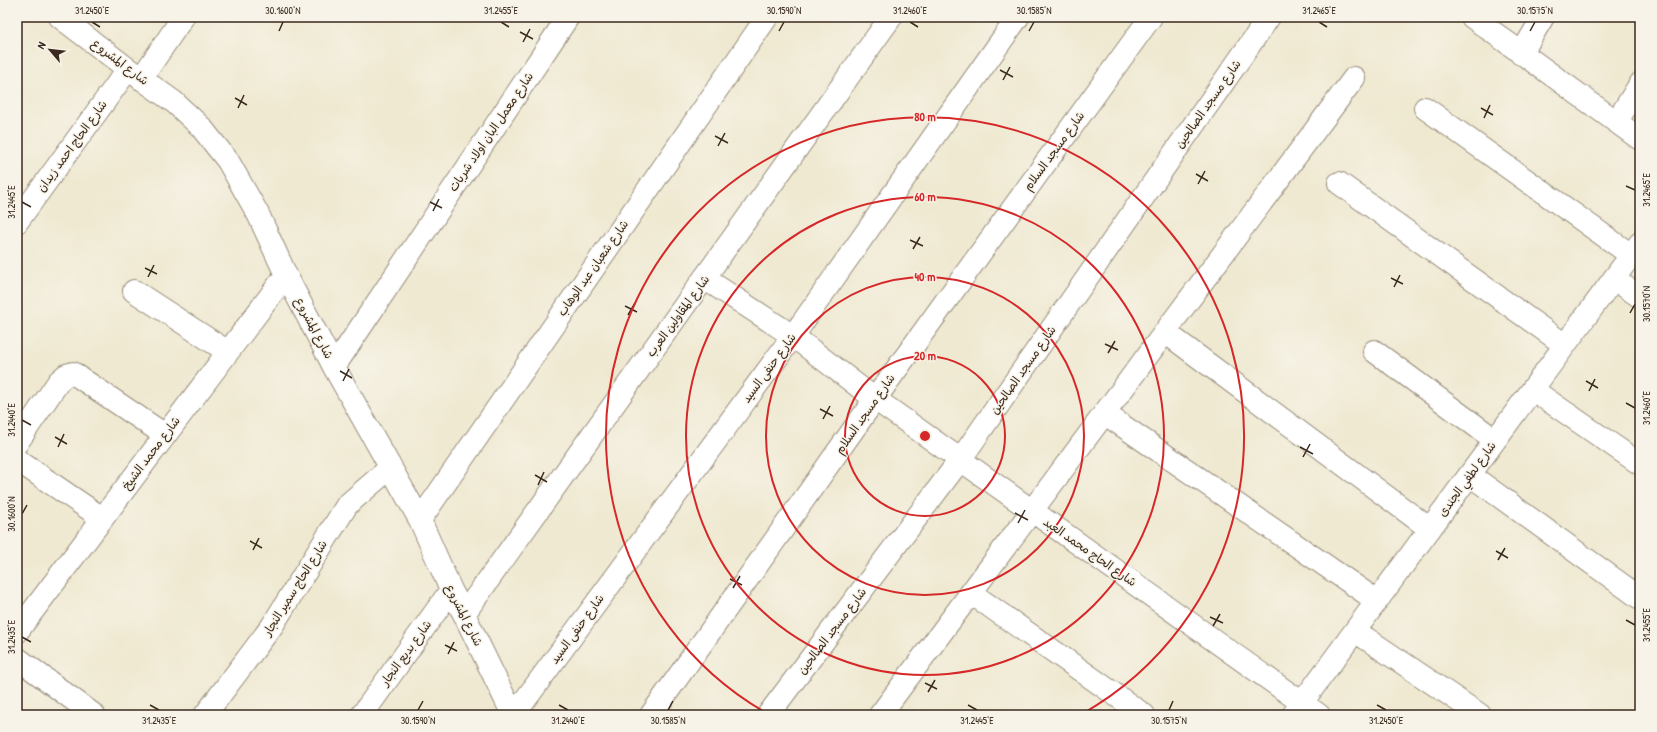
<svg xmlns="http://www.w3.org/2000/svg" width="1657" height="732" viewBox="0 0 1657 732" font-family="'Patrick Hand','Playpen Sans Arabic',sans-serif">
	<rect width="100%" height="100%" fill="#f7f3e8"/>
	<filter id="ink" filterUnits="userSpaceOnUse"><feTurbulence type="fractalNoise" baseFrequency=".025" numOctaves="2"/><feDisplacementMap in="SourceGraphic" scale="8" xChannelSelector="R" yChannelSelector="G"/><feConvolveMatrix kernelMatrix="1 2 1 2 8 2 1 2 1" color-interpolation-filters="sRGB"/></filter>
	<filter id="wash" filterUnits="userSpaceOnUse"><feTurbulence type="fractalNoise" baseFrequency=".012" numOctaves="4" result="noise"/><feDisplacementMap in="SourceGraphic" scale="16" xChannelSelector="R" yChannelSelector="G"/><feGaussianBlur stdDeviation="0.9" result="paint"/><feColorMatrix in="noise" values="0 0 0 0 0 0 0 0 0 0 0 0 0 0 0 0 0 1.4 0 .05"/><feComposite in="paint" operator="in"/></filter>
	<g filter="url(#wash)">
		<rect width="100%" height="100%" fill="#efe9d1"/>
	</g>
	<g filter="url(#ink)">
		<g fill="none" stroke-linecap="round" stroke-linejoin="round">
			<defs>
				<path id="minor" d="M60,17L128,69L174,102L201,127L228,161L258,214L286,275L334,367L420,520L451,590L464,614L513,715
					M1472,17L1640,139
					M1521,54L1543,17
					M141,79L183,17
					M1425,108L1631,255
					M1617,121L1640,84
					M1339,183L1565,345
					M17,222L128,69
					M704,278L793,336L875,399L1319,715
					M1614,279L1640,297
					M134,291L228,352
					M1165,332L1430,529
					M1374,351L1495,440
					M334,367L568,17
					M1533,390L1640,464
					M1104,413L1377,601
					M17,443L59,381L66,375L73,373L165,435
					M17,460L102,518
					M1470,475L1640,598
					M420,520L767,17
					M971,593L1144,715
					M464,614L891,17
					M1355,631L1480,715
					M17,632L286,275
					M17,658L94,715
					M205,715L272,626L347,505L391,467
					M362,715L451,590
					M514,715L793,336L1018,17
					M651,715L875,399L1151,17
					M768,715L960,460L1269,17
					M880,715L1354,78
					M1293,715L1640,243"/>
			</defs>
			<use href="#minor" stroke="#958a78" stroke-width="24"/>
			<use href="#minor" stroke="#fff" stroke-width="22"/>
		</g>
	</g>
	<path fill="none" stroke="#3b2a1e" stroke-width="1.5" d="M92,22L100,27M501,22L509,27M910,22L918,27M1319,22L1327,27M279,31L283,22M779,31L784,22M1029,31L1034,22M1530,31L1535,22M520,32L533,39M523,42L530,29M1000,70L1013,77M1003,80L1010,67M235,98L247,105M238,108L244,95M1481,108L1493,115M1484,118L1490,105M715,136L728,143M718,146L725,133M1196,174L1208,181M1198,184L1205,171M1626,186L1635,190M22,202L31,207M430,202L442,208M433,211L439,199M910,240L923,246M913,249L920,237M145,268L157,274M148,277L154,265M1391,278L1403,284M1394,287L1400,275M625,306L637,312M1630,313L1635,304M628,315L635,303M1105,344L1118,350M1108,353L1115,341M340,371L352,378M343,381L349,369M1586,381L1598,388M1589,391L1595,379M1626,403L1635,408M820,409L833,416M823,419L830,406M22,420L31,425M55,437L67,444M58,447L64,434M1300,447L1313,454M1303,457L1310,444M535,475L547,482M538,485L544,472M1015,513L1028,520M22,514L27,505M1018,523L1025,510M250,541L262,548M253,550L259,538M1496,551L1508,558M1498,560L1505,548M730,579L742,585M733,588L740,576M1210,617L1223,623M1626,620L1635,625M1213,626L1220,614M22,637L31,642M445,645L457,651M448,654L454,642M925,683L937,689M928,692L935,680M150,705L159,710M559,705L568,710M968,705L977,710M1377,705L1386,710M418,710L423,701M668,710L673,701M1169,710L1173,701"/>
	<g fill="none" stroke="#d62828" stroke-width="2">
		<circle cx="925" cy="436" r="80"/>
		<circle cx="925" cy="436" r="159"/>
		<circle cx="925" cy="436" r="239"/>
		<path d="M768 714A319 319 0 1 1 1082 714"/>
	</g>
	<g text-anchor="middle" stroke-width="3" stroke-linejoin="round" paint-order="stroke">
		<g font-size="12" fill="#3b2a1e" stroke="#f7f3e8">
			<text transform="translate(120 62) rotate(37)" y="4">شارع المشروع</text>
			<text transform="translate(1208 104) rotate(-55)" y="4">شارع مسجد الصالحين</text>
			<text transform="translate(491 132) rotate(-56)" y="4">شارع معمل البان اولاد شربات</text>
			<text transform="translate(72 146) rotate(-54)" y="4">شارع الحاج احمد زيدان</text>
			<text transform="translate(1054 151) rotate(-54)" y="4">شارع مسجد السلام</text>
			<text transform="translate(593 268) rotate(-55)" y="4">شارع شعبان عبد الوهاب</text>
			<text transform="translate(678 316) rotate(-54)" y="4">شارع المقاولين العرب</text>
			<text transform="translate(314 328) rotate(62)" y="4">شارع المشروع</text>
			<text transform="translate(769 368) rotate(-54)" y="4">شارع حنفى السيد</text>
			<text transform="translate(1023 370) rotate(-55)" y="4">شارع مسجد الصالحين</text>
			<text transform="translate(865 414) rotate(-55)" y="4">شارع مسجد السلام</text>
			<text transform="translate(151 453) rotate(-53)" y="4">شارع محمد الشيخ</text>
			<text transform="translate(1467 479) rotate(-54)" y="4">شارع لطفي الجندى</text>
			<text transform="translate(1090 552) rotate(35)" y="4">شارع الحاج محمد العبد</text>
			<text transform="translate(295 588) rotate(-58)" y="4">شارع الحاج سمير النجار</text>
			<text transform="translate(464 615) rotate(63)" y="4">شارع المشروع</text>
			<text transform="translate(577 629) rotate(-54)" y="4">شارع حنفى السيد</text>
			<text transform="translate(832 631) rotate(-53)" y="4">شارع مسجد الصالحين</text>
			<text transform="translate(406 653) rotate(-54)" y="4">شارع بديع النجار</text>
		</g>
	</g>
	<circle cx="925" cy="436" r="6" fill="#d62828" stroke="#f7f3e8" stroke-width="2"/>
	<g font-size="12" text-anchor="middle" font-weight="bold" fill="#d62828" stroke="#f7f3e8" stroke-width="3" stroke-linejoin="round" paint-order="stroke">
		<text x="925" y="121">80 m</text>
		<text x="925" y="201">60 m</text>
		<text x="925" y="281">40 m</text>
		<text x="925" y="360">20 m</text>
	</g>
	<rect width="1657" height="732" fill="none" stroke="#f7f3e8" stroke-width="44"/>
	<g transform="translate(50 50) rotate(298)" stroke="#f7f3e8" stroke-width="3" paint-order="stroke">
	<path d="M0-3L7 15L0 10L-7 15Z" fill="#3b2a1e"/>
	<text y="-6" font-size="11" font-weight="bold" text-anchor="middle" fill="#3b2a1e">N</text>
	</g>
	<rect x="22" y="22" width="1613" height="688" fill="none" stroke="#3b2a1e" stroke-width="1.5"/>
	<g font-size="10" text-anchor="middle" fill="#3b2a1e">
		<text x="92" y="14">31.2450°E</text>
		<text x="283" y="14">30.1600°N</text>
		<text x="501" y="14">31.2455°E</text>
		<text x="784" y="14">30.1590°N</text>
		<text x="910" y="14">31.2460°E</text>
		<text x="1034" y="14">30.1585°N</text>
		<text x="1319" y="14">31.2465°E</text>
		<text x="1535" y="14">30.1575°N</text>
		<text transform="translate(1646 190) rotate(-90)" y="4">31.2465°E</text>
		<text transform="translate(11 202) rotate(-90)" y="4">31.2445°E</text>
		<text transform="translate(1646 304) rotate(-90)" y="4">30.1570°N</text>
		<text transform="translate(1646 408) rotate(-90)" y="4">31.2460°E</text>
		<text transform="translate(11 420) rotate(-90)" y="4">31.2440°E</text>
		<text transform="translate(11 514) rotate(-90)" y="4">30.1600°N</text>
		<text transform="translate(1646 625) rotate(-90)" y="4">31.2455°E</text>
		<text transform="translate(11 637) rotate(-90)" y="4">31.2435°E</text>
		<text x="159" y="724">31.2435°E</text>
		<text x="418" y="724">30.1590°N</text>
		<text x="568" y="724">31.2440°E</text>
		<text x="668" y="724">30.1585°N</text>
		<text x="977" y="724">31.2445°E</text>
		<text x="1169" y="724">30.1575°N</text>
		<text x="1386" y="724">31.2450°E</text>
	</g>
</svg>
